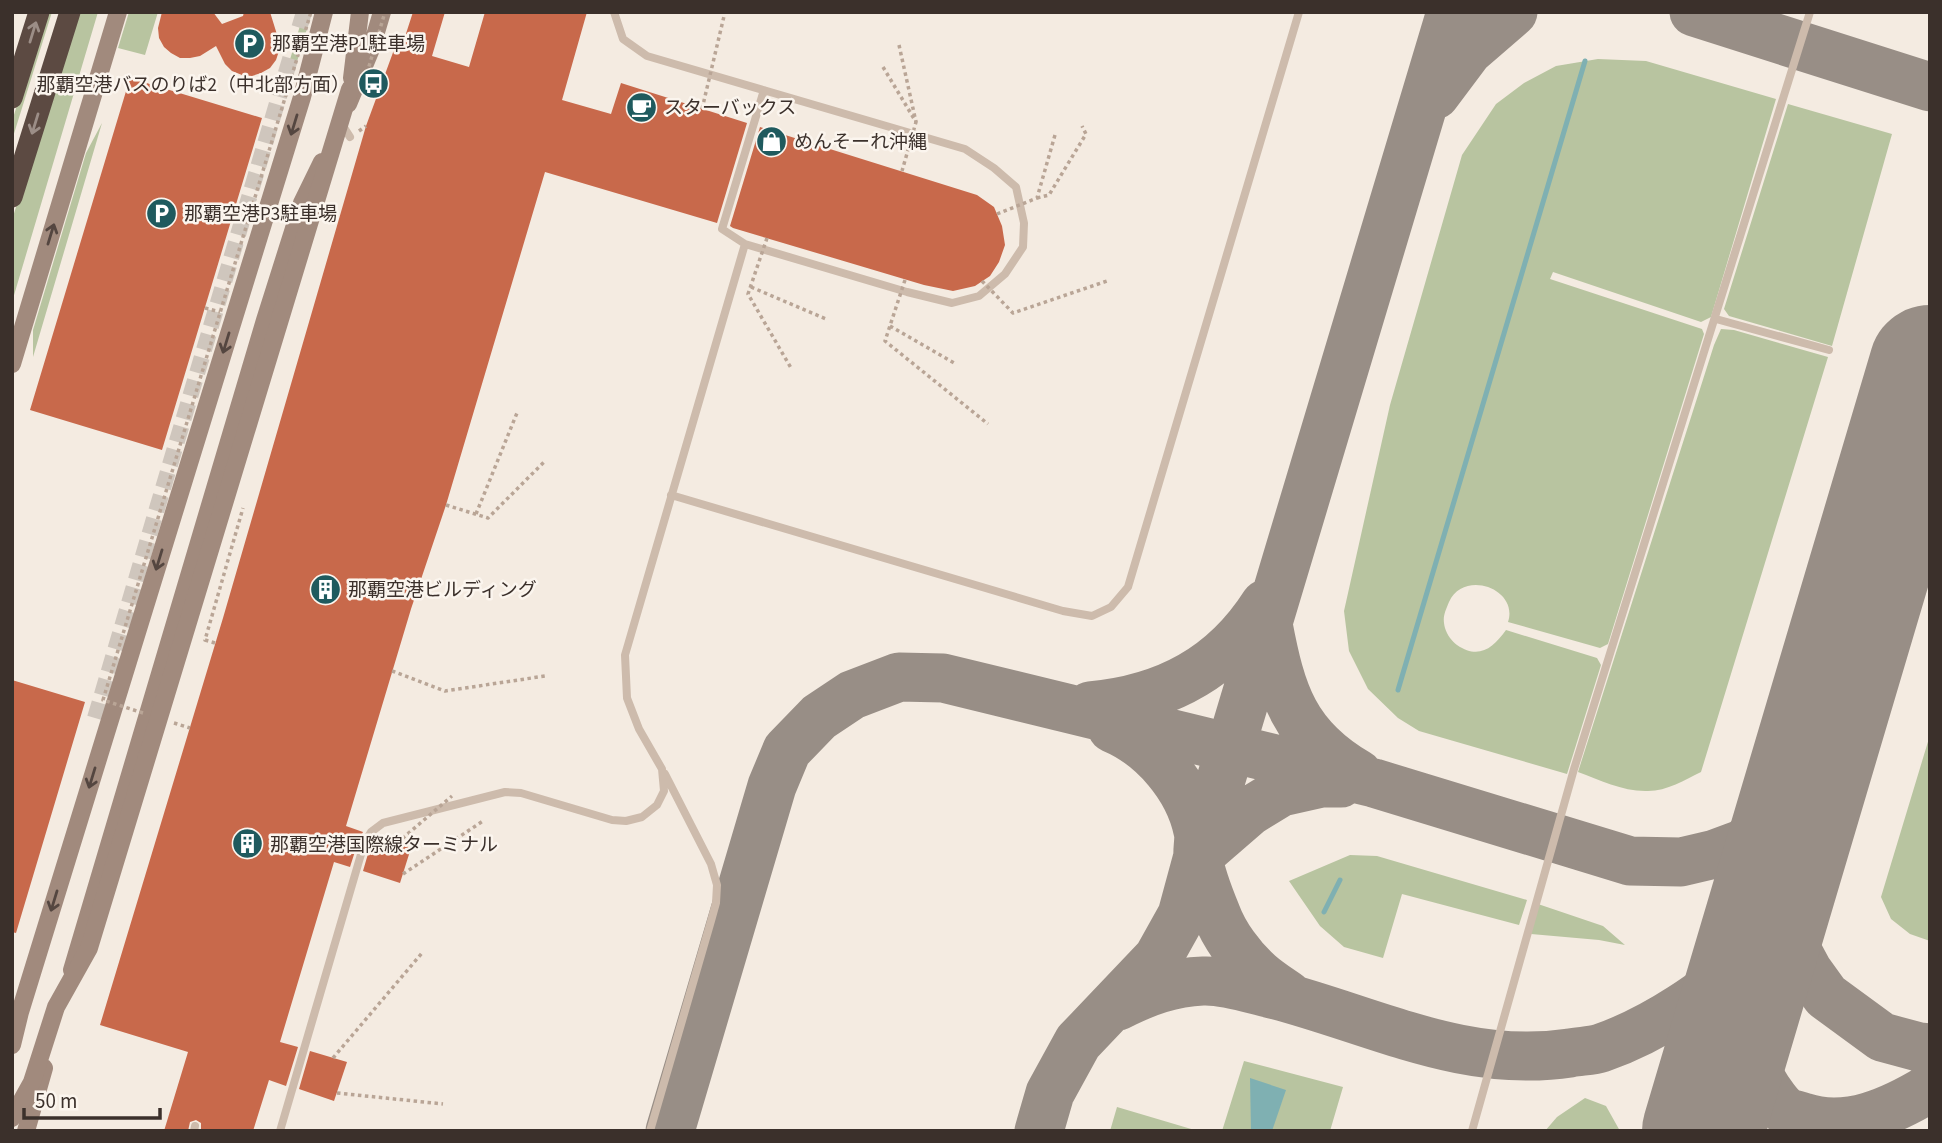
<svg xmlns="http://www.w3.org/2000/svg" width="1942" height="1143" viewBox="0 0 1942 1143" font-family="'Source Sans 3','Noto Sans JP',sans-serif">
	<rect width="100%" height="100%" fill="#f4ebe1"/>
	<path fill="#b8c4a0" d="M47,12H52L12,140V121Z
		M76,12H98L12,302V220Z
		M129,12H158L145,55L118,48Z
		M304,12H312L296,65L289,63Z
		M1598,59L1646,61L1776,99L1711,317L1701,322L1553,272L1550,279L1702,329L1704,334L1608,644L1600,648L1508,622C1519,589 1464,569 1449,602C1445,612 1442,617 1445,628C1447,635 1452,641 1457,645C1479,660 1493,648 1506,630L1597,658L1601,665L1567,774L1419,731L1398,718L1368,689L1349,651L1344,611L1390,405L1462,155L1496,104L1524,83L1556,66Z
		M1788,104L1892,134L1832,346L1729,316L1724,309Z
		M102,123L33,357V330L86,153Z
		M1721,329L1734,330L1828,357L1701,772C1685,780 1667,791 1648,791C1624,792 1600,780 1578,772L1714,345Z
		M1930,735V941L1910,934L1891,919L1881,897Z
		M1350,855L1377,856L1527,900L1519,925L1402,894L1383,958L1344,947L1320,926L1289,881Z
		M1538,904L1603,926L1625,945L1599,940L1531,934Z
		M1244,1061L1343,1087L1330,1131H1222Z
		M1585,1098L1606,1106L1620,1131H1545L1557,1117Z
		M1117,1107L1198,1131H1110Z"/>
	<path fill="#7fb0b2" d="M1250,1078L1286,1090L1272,1131H1251Z"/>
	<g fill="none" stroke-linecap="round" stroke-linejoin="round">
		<path stroke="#7fb0b2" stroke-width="5" d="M1398,690L1585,61
			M1324,912L1340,880"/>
		<path stroke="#988e86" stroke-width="49" d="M1694,12L1930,87
			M1435,95L1468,51L1513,12
			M1268,624C1281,693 1294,737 1358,774
			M1090,706C1166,699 1224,668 1265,604
			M1112,728C1153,745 1189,787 1198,831C1200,839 1197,849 1198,857C1201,876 1209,896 1216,913C1224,935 1241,958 1259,974C1268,982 1279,989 1289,996
			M1198,856L1250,811L1281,792L1321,783H1341
			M1774,889L1782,917L1794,945L1808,971L1826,996L1882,1037L1919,1047L1930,1048
			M1118,1006C1146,992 1172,982 1203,981C1227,980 1253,990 1276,995C1375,1021 1465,1069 1570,1053C1580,1051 1592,1051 1601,1048C1659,1028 1708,991 1755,954
			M1738,1012C1740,1021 1740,1030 1743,1039C1748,1057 1771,1102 1787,1112C1791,1114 1798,1115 1803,1117C1847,1132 1892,1111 1930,1088
			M670,1131L772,786L787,750L819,717L852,695L899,677L943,678L1374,783L1630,861L1681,862L1715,854L1742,844L1782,813L1805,785
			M1039,1131L1050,1093L1078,1042L1158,958L1182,915L1198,856L1451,12"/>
		<path stroke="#988e86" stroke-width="122" d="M1703,1131L1930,366"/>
	</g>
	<path fill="#c8694b" d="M162,12H213L222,24L243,16L244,12H270L279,41V51L276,60L270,68L261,73L252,76L242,75L232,71L225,64L216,46L200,56L190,58H180L171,53L164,47L159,38L158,28Z
		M413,12H445L432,56L469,67L485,12H587L562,100L611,114L621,83L747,123L717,223L545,172L446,505L411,609L346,826L363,832L358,842L350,867L334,862L280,1042L298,1047L286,1086L269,1080L253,1131H201V1123L196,1120L190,1122L188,1131H164L188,1052L100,1025L223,618L366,126L395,47L401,49Z
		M130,78L262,118L162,450L30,410Z
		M760,127L977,195L994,207L1002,226L1005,245L999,262L990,276L975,286L953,291L924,285L733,228L730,226Z
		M12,680L85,702L16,933L12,932Z
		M376,836L411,848L400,883L363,871L370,847Z
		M310,1051L347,1062L334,1101L299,1089Z"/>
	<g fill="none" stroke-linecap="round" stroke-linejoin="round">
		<path stroke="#cfc6bd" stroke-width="16" stroke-dasharray="16 8" stroke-linecap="butt" d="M95,718L304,12"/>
		<path stroke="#b9a596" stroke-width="3.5" stroke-dasharray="3.5 3.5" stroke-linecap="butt" d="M899,45L916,122
			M359,131L366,126
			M1037,198L1049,195L1086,134L1082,126
			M751,287L826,319
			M890,326L956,364
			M446,505L488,518L544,462
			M476,514L517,413
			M215,643L205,640L243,508
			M392,671L445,691L545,676
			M403,874L483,821
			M333,1058L422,953
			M337,1093L443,1104"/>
		<path stroke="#cdbbac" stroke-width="8" d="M341,123L350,137
			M745,244L722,229L764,90
			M1716,319L1829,350
			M671,495L1063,611L1092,616L1111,607L1128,587L1299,12
			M194,1131L195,1126
			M280,1131L364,844L371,832L383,823L505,792L521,793L612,820L626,821L642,817L657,805L664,791L662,769L639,729L627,698L625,655L745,244L907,292L952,303L979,296L1005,274L1023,247L1024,223L1016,187L994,168L965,149L647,56L623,39L614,12
			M650,1131L711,921L716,903L717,885L711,864L665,774
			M1472,1131L1574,769L1810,12"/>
		<path stroke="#a18a7d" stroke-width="18" d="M352,78L360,12
			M348,104L371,49L382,12
			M12,364L118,12
			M72,970L265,320L302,203L322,162
			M12,1045L20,1012L302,97L324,12
			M26,1131L44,1068"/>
		<path stroke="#5c4a42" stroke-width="21" d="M12,98L39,12
			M12,197L70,12"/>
		<path stroke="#b9a596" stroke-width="3.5" stroke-dasharray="3.5 3.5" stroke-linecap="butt" d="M883,67L916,122L902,171
			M365,80L385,12
			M702,109L725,12
			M997,214L1037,198L1055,135
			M767,238L748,294L791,368
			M905,280L885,341L988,424
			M982,281L1013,313L1107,281
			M205,308L220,312
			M143,713L103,700L311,12
			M174,723L190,728
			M397,843L452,796"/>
		<path stroke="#a18a7d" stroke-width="18" d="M12,1118L32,1082L56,1007L89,948L350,89"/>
	</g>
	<defs><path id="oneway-shaft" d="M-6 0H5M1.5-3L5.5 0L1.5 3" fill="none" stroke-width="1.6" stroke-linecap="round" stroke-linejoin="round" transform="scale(1.75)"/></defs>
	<g stroke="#9c8e87">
		<use href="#oneway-shaft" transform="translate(33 32) rotate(-73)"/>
		<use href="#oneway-shaft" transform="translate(35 124) rotate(107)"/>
	</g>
	<g stroke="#544640">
		<use href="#oneway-shaft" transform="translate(294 125) rotate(107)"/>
		<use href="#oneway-shaft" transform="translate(51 234) rotate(-73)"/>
		<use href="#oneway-shaft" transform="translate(226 343) rotate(107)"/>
		<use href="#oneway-shaft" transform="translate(159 560) rotate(107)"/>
		<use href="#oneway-shaft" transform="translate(92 778) rotate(107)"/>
		<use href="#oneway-shaft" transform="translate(54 901) rotate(107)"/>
	</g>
	<defs>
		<symbol id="parking-disc" viewBox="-11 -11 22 22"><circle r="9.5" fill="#1f5a5e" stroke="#fbf5ee"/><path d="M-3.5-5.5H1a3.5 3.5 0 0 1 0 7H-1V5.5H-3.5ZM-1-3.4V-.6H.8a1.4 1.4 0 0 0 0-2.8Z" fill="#fff"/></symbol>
		<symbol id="bus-disc" viewBox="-11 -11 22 22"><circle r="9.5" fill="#1f5a5e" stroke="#fbf5ee"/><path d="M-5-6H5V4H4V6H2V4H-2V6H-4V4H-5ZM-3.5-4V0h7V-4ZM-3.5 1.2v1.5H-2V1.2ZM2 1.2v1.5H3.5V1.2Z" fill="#fff"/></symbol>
		<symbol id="cafe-disc" viewBox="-11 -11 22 22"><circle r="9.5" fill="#1f5a5e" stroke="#fbf5ee"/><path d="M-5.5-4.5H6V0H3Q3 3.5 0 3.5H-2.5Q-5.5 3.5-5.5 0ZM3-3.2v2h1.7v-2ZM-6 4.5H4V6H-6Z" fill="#fff"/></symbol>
		<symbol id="shop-disc" viewBox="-11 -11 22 22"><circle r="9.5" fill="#1f5a5e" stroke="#fbf5ee"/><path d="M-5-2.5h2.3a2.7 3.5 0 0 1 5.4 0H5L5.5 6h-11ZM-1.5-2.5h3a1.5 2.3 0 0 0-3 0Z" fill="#fff"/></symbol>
		<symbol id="building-disc" viewBox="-11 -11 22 22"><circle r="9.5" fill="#1f5a5e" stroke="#fbf5ee"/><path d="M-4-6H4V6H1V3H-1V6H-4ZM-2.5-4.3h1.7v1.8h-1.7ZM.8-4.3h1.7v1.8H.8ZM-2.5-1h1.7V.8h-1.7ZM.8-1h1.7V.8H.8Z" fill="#fff"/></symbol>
	</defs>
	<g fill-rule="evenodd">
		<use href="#parking-disc" x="232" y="26" width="35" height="35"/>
		<use href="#bus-disc" x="356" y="66" width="35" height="35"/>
		<use href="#cafe-disc" x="624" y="90" width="35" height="35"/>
		<use href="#shop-disc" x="754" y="124" width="35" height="35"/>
		<use href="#parking-disc" x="144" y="196" width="35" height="35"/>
		<use href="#building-disc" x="308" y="572" width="35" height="35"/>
		<use href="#building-disc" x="230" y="826" width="35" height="35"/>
	</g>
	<g text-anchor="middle" stroke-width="5" stroke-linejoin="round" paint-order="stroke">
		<g font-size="19" fill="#3b302b" stroke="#fbf5ee" text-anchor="start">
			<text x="272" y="50">那覇空港P1駐車場</text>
			<text x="350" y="91" text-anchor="end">那覇空港バスのりば2（中北部方面）</text>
			<text x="664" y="114">スターバックス</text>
			<text x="794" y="148">めんそーれ沖縄</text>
			<text x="184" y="220">那覇空港P3駐車場</text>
			<text x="348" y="596">那覇空港ビルディング</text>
			<text x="270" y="851">那覇空港国際線ターミナル</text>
		</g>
	</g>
	<rect width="1942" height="1143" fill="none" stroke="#3b302b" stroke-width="28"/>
	<path d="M24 1108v10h136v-10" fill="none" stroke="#3b302b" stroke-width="3.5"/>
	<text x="35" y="1108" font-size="21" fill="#3b302b" stroke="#fbf5ee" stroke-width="5" paint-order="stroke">50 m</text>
</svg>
